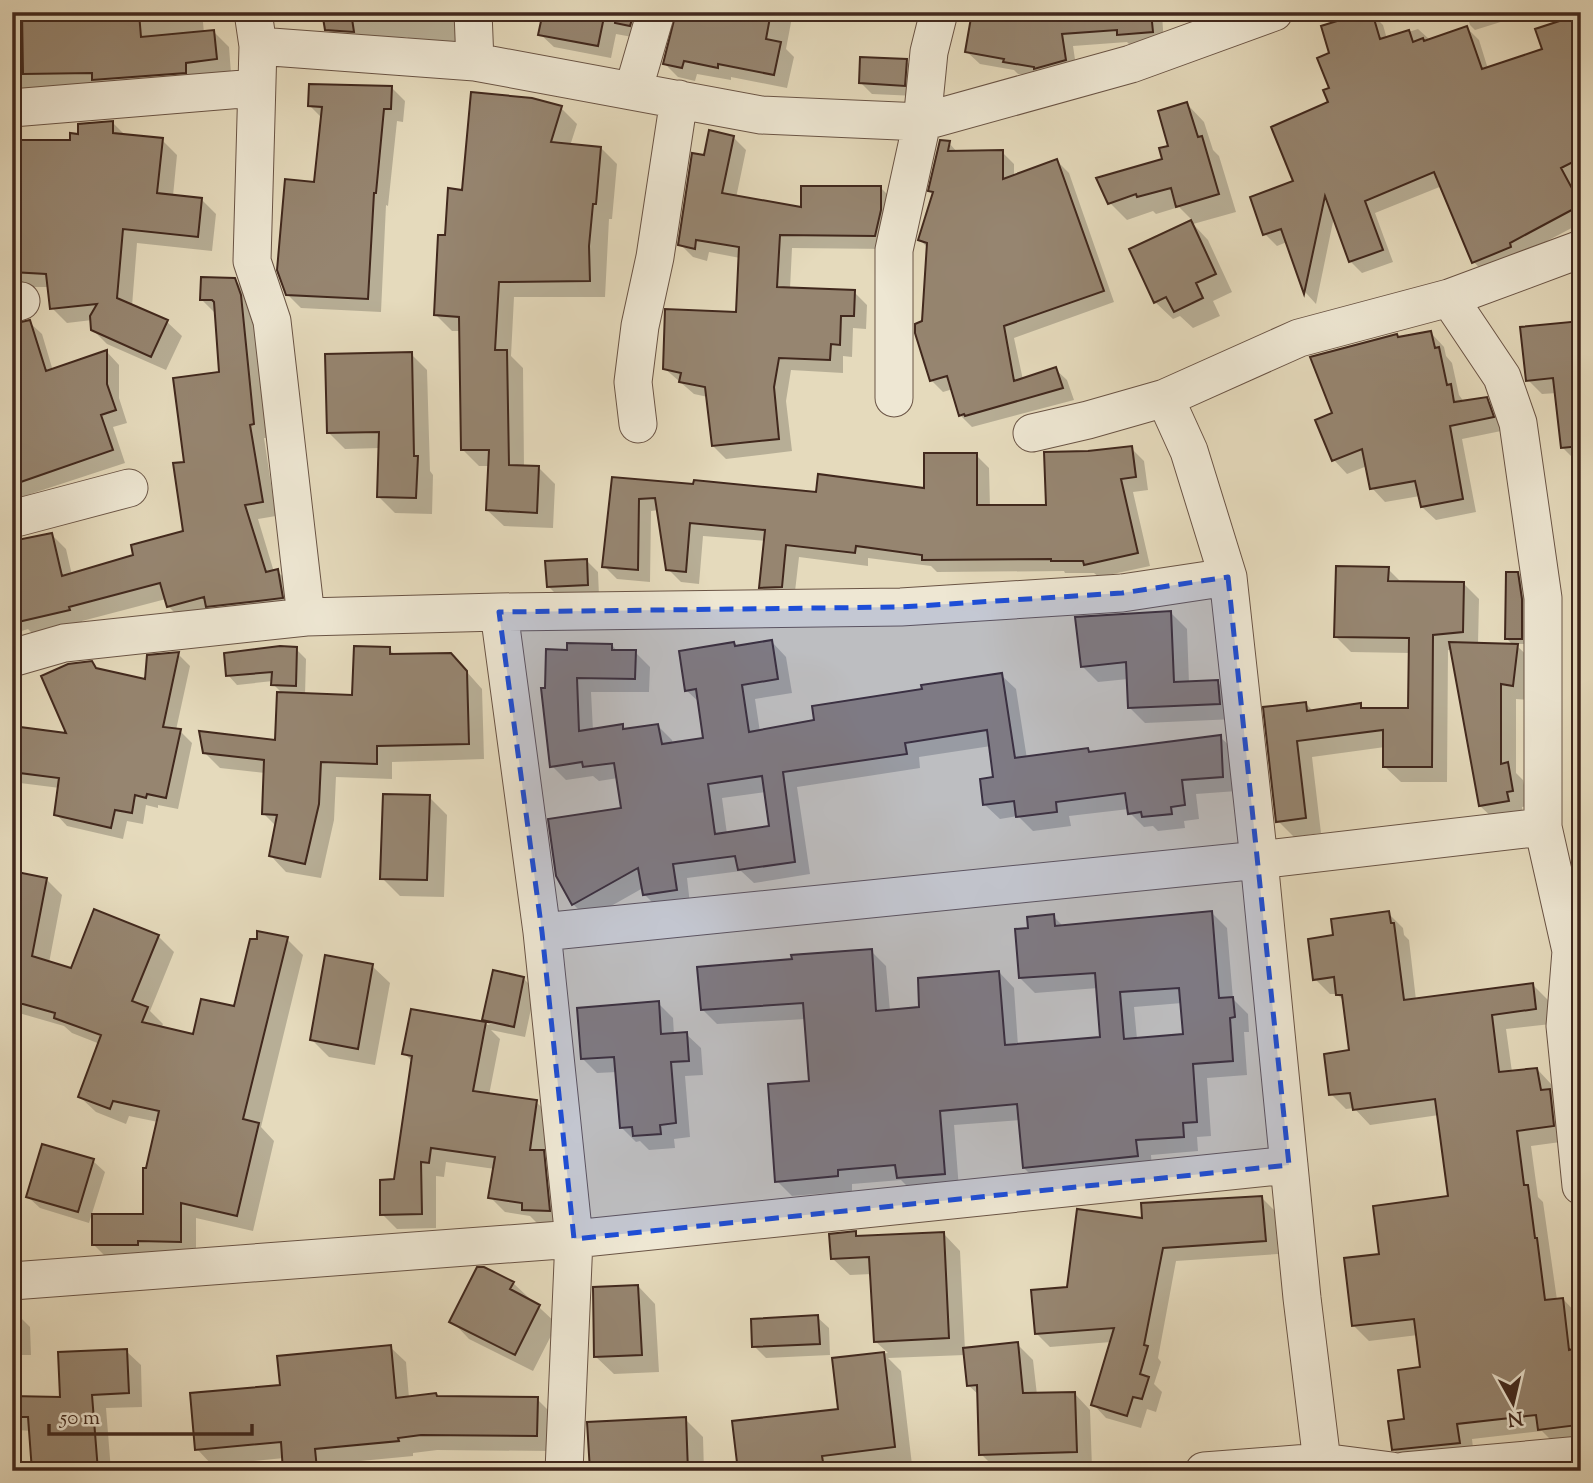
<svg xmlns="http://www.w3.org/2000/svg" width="1593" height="1483" viewBox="0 0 1593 1483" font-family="'Sorts Mill Goudy',serif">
	<rect width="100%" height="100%" fill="#e5dabc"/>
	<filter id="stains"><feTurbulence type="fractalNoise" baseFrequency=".00286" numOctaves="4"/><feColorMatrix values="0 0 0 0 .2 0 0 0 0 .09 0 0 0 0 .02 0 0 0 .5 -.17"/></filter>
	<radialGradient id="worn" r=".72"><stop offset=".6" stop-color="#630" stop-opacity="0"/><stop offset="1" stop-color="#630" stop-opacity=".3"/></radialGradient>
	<path fill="#0003" fill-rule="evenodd" d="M12,12H202L204,33L214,32L229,47L231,73L12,109Z
		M317,12H464L461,45L414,44L407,37L367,43H341L327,29Z
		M545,12H654L643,39L616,34L611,58L554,47L540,34Z
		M678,12H793L786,49L794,57L787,88L731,77V80L697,74L695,81L678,77L665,64Z
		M974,12H1165V15H1162L1164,44L1131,46L1127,42L1073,46L1077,73L1045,78L1018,74L1014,70L980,64L967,52Z
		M1466,12H1522L1523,15L1475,30L1470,25Z
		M1572,12H1581V176L1572,180L1581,197V223L1485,274L1474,262L1442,186L1375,213L1393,262L1362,273L1350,261L1334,217L1316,304L1306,293L1287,242L1277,246L1265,234L1296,182L1330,103L1331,54L1371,13L1383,25L1387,39L1418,29L1430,40L1467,28L1479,40L1488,69L1544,50L1574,18Z
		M906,61L918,73L916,96L872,94L861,83Z
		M392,88L405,101L403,122L397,121L388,206L386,205L381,312L301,308L287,294L316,184L323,119L310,106Z
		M1187,104L1204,122L1213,150L1219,156L1236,212L1193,224L1208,240L1232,292L1213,301L1220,316L1193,328L1180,316L1173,319L1155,302L1131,249L1193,221L1179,207L1156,214L1153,211L1127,220L1110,203L1164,160Z
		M561,108L577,124L570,146L601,148L617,164L612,219H609L605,297H514L511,356L523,368L524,468H539L555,484L553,528L504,526L487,510L490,466H479L463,450L461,331H452L436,315L447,237L464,191Z
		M113,123L126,136L162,140L177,155L173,196L201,199L216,214L212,251L137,243L132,306L167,322L182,336L166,370L107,344L92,329V320L67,323L52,308L49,287H12V141H71Z
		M733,137L746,150L736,198L802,209L881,188L894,201L888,249L792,248L790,289L854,292L867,305L866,329L853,328L852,357L843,356V373L791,370L786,401L792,451L726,459L713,446L708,397L694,394L664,368L738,314L740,258L709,252L707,261L693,257L680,244L705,157Z
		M949,143L958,153L1002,152L1014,164V177L1057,161L1069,173L1114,302L1014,338L1023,380L1055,369L1067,380L1074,400L972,427L960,415L953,389L943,392L931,380L924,323L929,249L920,240L934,194L930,191Z
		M1581,273V462H1577L1563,448L1557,393L1542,394L1527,379L1580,322L1575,276Z
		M235,280L249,294L255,311L268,438H264L276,516L258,519L274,572L277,571L292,585L296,612L182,620L168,606L166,599L82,621L83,624L34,635L28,629L12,634V543L52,535L66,549L72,575L136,557L185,533L186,463L221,374L217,315L202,300Z
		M29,322L42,334L53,371L107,352L119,365V398L127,423L113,427L125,463L12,500V326Z
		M1431,333L1444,347L1446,356L1452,363L1459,395L1464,402L1486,399L1500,412L1506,430L1462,439L1476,512L1436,520L1422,507L1420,496L1385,502L1372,488L1367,466L1347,474L1334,460L1317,421L1334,414L1397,335L1400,339Z
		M411,354L427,370L430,471L433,475L432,514L395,513L378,496L380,448L345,449L329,433Z
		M1131,448L1144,461L1148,490L1133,492L1150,566L1099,577L1094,573H1065L1064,571L937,572L931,566L868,558V566L799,557L794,600H774L761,587L766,541L703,536L699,584L681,582L668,569L659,510L651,511L650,582L617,579L604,566L613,479L817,494L926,490L976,455L989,468L990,507H1048L1088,453Z
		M1579,556H1581V606Z
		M586,560L598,572L599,596L560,598L548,586Z
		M1388,569L1402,583H1463L1479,599L1478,644L1513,645L1506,638L1517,574L1523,579L1527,606V644H1515L1533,661L1528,700L1516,699V773L1523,780L1528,806L1522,807L1524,817L1496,821L1480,806L1453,649L1448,650L1447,782H1401L1385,767V747L1312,757L1321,833L1294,837L1278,821L1305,703L1313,711L1360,705L1365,710H1410L1411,653L1351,652L1335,636Z
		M1171,613L1187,629L1189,683L1217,682L1234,698L1235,719L1145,723L1129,707L1128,679L1098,682L1082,666Z
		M772,642L786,657L792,693L755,699L760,732L816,722L924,691L1001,675L1016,689L1027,759L1088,750L1091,754L1220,737L1235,751L1237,791L1196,794L1199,819L1184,821L1185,828L1158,831L1153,826L1144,827L1130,813L1129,809L1069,816L1071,826L1033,831L1018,816L1000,819L985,805L995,778L991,746L919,757L920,768L797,787L810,874L754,883L741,871L687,878L690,904L659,909L644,894L643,888L588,919L573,904L623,809L618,778L599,781L593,776L566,780L552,766L547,690L569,651L612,645L618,652H635L650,667L649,692H591L593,731L622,726L626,730L658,726L672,740L673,744L705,740L700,703L686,690L734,644L737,648ZM766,792L771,827L727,834L722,798Z
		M296,649L306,659L305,695L354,697L389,649L396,656L466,671L482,689L484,759L392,762V779L336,777L334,820L321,878L286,872L271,856L277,827L264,814L265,773L220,768L204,752L277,742L283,694L273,684V681L237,685L228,675Z
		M178,654L190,666L176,730L180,731L192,743L178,809L158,805V808L146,805L143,824L127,821L123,839L67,826L56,814L60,788L12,782V728L69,736L92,663L100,671L147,681Z
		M429,797L447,815L444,897L400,896L382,878Z
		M1574,860H1581V888H1580Z
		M12,873L46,879L62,895L49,963L72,970L158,936L174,952L150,1011L163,1024L161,1028L194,1036L235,1008L287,939L303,955L261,1127L274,1141L253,1231L196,1218V1257L109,1260L93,1244L144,1216L147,1169L158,1122L129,1116L126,1124L96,1112L80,1097L100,1044L72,1033L64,1026L12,1011Z
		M1212,913L1227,928L1233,999L1248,1014L1249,1032H1244L1247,1075L1207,1078L1211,1136L1197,1137L1198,1151L1151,1155L1152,1171L1039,1183L1024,1168L1020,1120L954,1125L959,1189L913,1192L901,1180L852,1184V1191L792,1196L777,1181L811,1083L806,1019L717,1024L702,1009L794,961L871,951L886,966L890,1011L921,1009L999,972L1014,988L1018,1046L1102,1039L1098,988L1035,993L1020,978L1030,930L1053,916L1064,927ZM1182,1003L1184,1036L1137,1039L1134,1007Z
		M1388,913L1403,928L1404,935L1409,940L1416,1000L1533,985L1548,1000L1551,1024L1506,1029L1512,1072L1537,1069L1552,1085L1568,1141L1531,1146L1538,1197L1543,1202L1557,1300L1563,1299L1578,1315L1581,1341V1441L1555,1444L1542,1431L1472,1439L1474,1457L1408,1464L1393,1449L1406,1420L1422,1369L1418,1335L1369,1341L1354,1326L1450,1197L1439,1115L1370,1125L1354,1108L1346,1109L1331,1094L1351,1052L1344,1001L1337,994H1330L1315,979L1335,937Z
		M372,966L390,983L375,1065L329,1057L311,1039Z
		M523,978L535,990L525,1037L491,1030L500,1039L489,1095L536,1102L552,1117L546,1155L558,1167L564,1225H539L530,1216L505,1212L490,1197L495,1169L446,1162L444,1177L436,1176V1228L397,1229L382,1214L396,1181L413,1062L404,1053L412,1011L490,1025L484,1020Z
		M658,1003L673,1018L674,1035L686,1034L701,1048L703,1075L685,1076L690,1137L674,1139L675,1148L649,1150L640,1141L636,1142L621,1127L617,1072L597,1073L583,1059Z
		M93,1161L105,1172L89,1223L40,1208L28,1197Z
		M1262,1198L1275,1211L1278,1254L1176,1261L1158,1358L1161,1362L1154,1384L1162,1392L1156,1412L1147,1409L1141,1428L1106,1418L1093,1404L1111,1342L1050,1347L1036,1333L1069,1289L1144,1220Z
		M855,1233L860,1238L943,1233L960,1251L965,1350L1017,1344L1033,1360L1037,1395L1074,1393L1090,1410L1092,1468L997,1470L981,1454L979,1395L968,1385L965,1355L888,1358L901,1371L912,1465L858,1471H739L840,1410L834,1359L888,1353L875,1341L872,1274L850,1275L832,1258Z
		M513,1283L557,1324L533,1371L469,1339L452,1321Z
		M638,1286L655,1304L659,1372L614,1374L596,1357Z
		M12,1313H16L30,1327L31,1355H18L12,1389Z
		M817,1317L829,1328L830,1355L766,1358L754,1346Z
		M390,1347L406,1362L409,1398L537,1399L552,1414L551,1451L437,1450L413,1453V1456L329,1464L330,1471H285L284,1458L212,1465L197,1449L281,1386Z
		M126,1351L141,1365L142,1407L106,1408L111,1471H34L31,1431L18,1430L12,1425V1398L62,1399Z
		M685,1419L703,1437L704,1471H592Z"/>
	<path fill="#968570" stroke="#41281d" stroke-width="2" fill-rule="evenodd" d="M22,12H80V17L139,13L141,37L214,30L217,59L186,63V73L92,80V73L23,74Z
		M322,12H351L354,32L325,30Z
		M543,12H577L604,17L598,46L538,35Z
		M616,12H634L630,26L615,23Z
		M676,12H771L766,39L781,42L774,75L718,64V68L684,61L682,68L663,64Z
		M972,12H1151L1153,32L1117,35V30L1062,34L1066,60L1034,69V67L1003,62L1004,59L965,52Z
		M1366,12H1372L1380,39L1409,30L1413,42L1423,38L1424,41L1467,26L1482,69L1542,49L1535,29L1581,14V158L1561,168L1581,205L1510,243L1511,247L1472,263L1434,172L1365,201L1383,250L1349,262L1325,196L1304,294L1281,229L1263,235L1250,197L1293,181L1271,127L1328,102L1323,90L1329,88L1317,58L1329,53L1321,26Z
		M860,57L907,59L905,86L859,83Z
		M309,84L392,86L391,109H384L376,193H374L368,299L286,295L277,270L285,179L314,182L322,107L308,106Z
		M471,92L532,98L562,106L551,142L601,147L596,204H593L589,246L590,281L499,282L495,350H507L509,465L539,466L537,513L486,510L489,450H461L459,317L434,315L438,235H445L448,188L462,190Z
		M1187,102L1198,137L1202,136L1219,194L1176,207L1171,188L1137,197L1136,194L1108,204L1096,178L1162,159L1159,148L1168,146L1158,111Z
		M113,121V133L163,138L157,193L202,198L198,237L123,229L117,298L168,320L151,357L91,330L90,316L97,304L50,309L46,274L12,272V140H70V133L78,134V124Z
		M709,130L734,136L722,193L801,207V186H881V210L875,236L780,235L777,287L855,290L854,316H841L840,345L831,344L830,360L779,358L774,387L779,439L712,446L705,387L679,382L681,373L663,369L665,309L736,312L739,247L696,240L695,249L678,245L692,153L704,155Z
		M940,140L950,141L948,151L1003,150V179L1057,159L1104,291L1004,326L1014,381L1056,367L1063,388L965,416L964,414L959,416L947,376L930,381L915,333V324L922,321L927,243L918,240L933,192L928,191Z
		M1191,220L1216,274L1196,283L1203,298L1174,312L1166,297L1154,303L1129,249Z
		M201,277L235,278L241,295L254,424L250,425L263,502L245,505L266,572L278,569L283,598L206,607L204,597L167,607L160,583L69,607L70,610L18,622L12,596V541L52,533L62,576L133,555L131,545L183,531L173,463L184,462L173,378L219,372L214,302L212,300H200Z
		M30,320L46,371L107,350V384L116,410L101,415L113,450L12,485V324Z
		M1581,321V446L1561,448L1553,378L1526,381L1520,327Z
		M1431,331L1435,348L1439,347L1447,385L1451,384L1454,402L1487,397L1494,417L1450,426L1463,499L1421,507L1415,481L1370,489L1362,449L1332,461L1315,420L1332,413L1310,357L1397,334L1398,337Z
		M412,352L414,456H418L416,498L377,497L379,432L327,433L325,354Z
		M1132,446L1136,477L1121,479L1138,553L1084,565L1083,561H1051V559L922,560V555L856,546L855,553L786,545L782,587L759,588L765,530L690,523L686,572L666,570L655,498L639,499L638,570L602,567L612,477L693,484L694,480L816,492L818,474L924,488V453H977V505H1046L1044,452L1088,451Z
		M587,559L588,585L547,587L545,561Z
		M1336,566L1389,567L1388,581L1464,582L1463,632L1433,635L1432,767H1383V730L1297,741L1306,818L1276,822L1263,707L1306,702L1307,711L1361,703V708H1408L1409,638L1334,637Z
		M1506,572H1518L1522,599V639H1505Z
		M1171,611L1174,682L1218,680L1220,704L1128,708L1126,662L1081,667L1075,617Z
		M772,640L778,679L742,685L749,732L814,720L812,706L922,689L921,685L1002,673L1015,758L1088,748L1089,752L1221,735L1223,777L1182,780L1185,805L1171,807L1172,814L1142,817L1141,812L1128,814L1125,793L1056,802L1057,812L1016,817L1014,801L983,805L980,779L993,777L987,730L905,743L907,754L783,772L795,862L738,870L735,856L673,864L677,890L643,895L638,868L572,905L556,876L548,819L621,808L614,763L583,767L582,762L550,767L541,688H545L546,649L567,650V643L612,644V650H636L635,679L577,678L579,731L623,724V729L658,724L662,744L703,738L696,689L685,691L679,651L734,642L735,646ZM762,776L769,826L715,834L708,784Z
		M1449,642L1518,644L1513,686L1501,684V764L1508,762L1513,791L1507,792L1509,801L1479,806Z
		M280,646L297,647L296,686L271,685L272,672L226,676L224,653Z
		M354,646L390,647V654L451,653L467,671L469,744L377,746V764L321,762L319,804L305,864L269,856L277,815L262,814L264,760L203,753L199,731L275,740L277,692L352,695Z
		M179,652L163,727L181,729L166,798L147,794L146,798L135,795L132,813L115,810L111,828L54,815L59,778L12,772V726L66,733L41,676L68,664L92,661L96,668L145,679L147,655Z
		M383,794L430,795L427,880L380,879Z
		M12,871L47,878L32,956L71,968L94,909L159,935L132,1001L148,1007L142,1022L193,1034L201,999L234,1006L250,939H257V931L288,937L243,1119L259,1123L237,1216L181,1203V1242L138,1241V1245H92V1214H143V1168H146L159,1111L113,1101L110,1109L78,1097L101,1035L54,1018L55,1013L23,1004H12Z
		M1212,911L1219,998L1233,997L1235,1017L1230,1018L1233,1061L1193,1064L1197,1122L1183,1123L1184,1137L1136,1140L1138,1156L1023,1168L1017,1104L940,1111L945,1174L897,1178L895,1165L838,1170V1176L775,1182L768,1084L809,1081L803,1003L701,1010L697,967L792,959L791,955L872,949L876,1011L919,1007L918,978L999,971L1005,1045L1100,1037L1095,973L1019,978L1015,929L1028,928L1027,917L1054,914L1055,926ZM1179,988L1183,1034L1124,1039L1120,992Z
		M1389,911L1391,923H1394L1404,1000L1533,983L1536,1009L1492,1015L1499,1072L1537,1068L1541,1090L1550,1089L1554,1126L1517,1131L1524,1185H1528L1535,1238H1537L1545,1300L1563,1298L1569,1350L1573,1349L1579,1397H1574L1578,1425L1538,1430L1536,1415L1457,1424L1460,1443L1392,1450L1388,1421L1404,1419L1398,1370L1420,1367L1414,1319L1352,1326L1344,1258L1379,1254L1373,1206L1448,1196L1435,1099L1353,1110L1350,1093L1329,1095L1324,1054L1349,1050L1342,995H1336L1334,977L1313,980L1308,939L1333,935L1331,919Z
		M325,955L373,964L358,1049L310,1040Z
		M493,970L524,977L514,1027L482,1020Z
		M659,1001L661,1034L687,1032L689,1061L671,1062L676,1123L660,1125L661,1134L633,1136L632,1127L620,1128L614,1057L581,1059L577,1008Z
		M411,1009L486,1022L473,1091L537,1100L530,1150H544L550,1211L522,1210V1203L488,1198L495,1157L431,1148L429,1163L421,1162L422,1214L380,1215V1180L394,1179L412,1056L402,1054Z
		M42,1144L94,1159L78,1212L26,1197Z
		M1262,1196L1266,1241L1163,1248L1144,1345L1148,1346L1140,1374L1149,1377L1142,1399L1133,1397L1127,1416L1091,1405L1114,1328L1035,1334L1031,1290L1067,1287L1077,1209L1142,1218L1141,1203Z
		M856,1231V1236L944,1232L949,1338L874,1342L869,1257L831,1259L829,1234Z
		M477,1267H484L514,1282L510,1289L540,1305L515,1355L449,1322Z
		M638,1285L642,1355L594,1357L593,1287Z
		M818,1315L820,1344L752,1347L751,1319Z
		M1018,1342L1023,1393L1075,1392L1077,1452L979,1455L977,1385L967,1386L963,1348Z
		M391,1345L396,1398L436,1393L437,1396L538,1397L537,1436L421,1435L398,1438L399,1441L315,1449L317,1469L296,1471H283L281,1442L195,1450L190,1393L280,1385L277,1356Z
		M127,1349L129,1393L92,1395L98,1471H32L28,1417H12V1396L60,1397L58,1352Z
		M884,1352L895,1447L822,1456L823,1462L738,1471L732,1421L838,1409L832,1358Z
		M686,1417L688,1471H590L587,1422Z"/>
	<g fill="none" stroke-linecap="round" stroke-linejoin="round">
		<defs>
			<path id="minor" d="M253,12L258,46L252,261L272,321L306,617
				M473,12L475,62
				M258,46L475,62L761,115L922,122L1131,64L1274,12
				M633,91L656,12
				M12,108L256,88
				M1449,298L1502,377L1518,423L1543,598V827L1571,951L1565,1026L1581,1186
				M12,304L21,301
				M894,398V250L922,122L929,52L939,12
				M1165,398L1189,451L1228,577L1259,860L1302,1298L1322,1462
				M638,424L633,382L640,326L655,257L679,99
				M1032,433L1088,420L1165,398L1299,338L1449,298L1581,249
				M12,519L129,488
				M499,612L542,932L574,1239L564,1471
				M12,658L64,643L306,617L499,612L901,607L1122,593L1228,577
				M542,932L1259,860L1543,827
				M12,1281L574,1239L1289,1165
				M1204,1471L1322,1462L1392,1471
				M1404,1471L1581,1455"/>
		</defs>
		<use href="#minor" stroke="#6a5445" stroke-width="39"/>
		<use href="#minor" stroke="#eee7d3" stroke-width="37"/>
	</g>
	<path fill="#1d4ed8" fill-opacity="0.2" stroke="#1d4ed8" stroke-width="5" stroke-dasharray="14 9" stroke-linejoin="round" d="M1228,577L1289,1165L574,1239L542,932L499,612L901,607L1122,593Z"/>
	<rect width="1593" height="1483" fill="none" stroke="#e5dabc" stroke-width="42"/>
	<rect x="14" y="14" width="1565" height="1455" fill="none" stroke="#41281d" stroke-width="3.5"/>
	<rect x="21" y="21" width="1551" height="1441" fill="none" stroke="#41281d" stroke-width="2"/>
	<g transform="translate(1513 1403) rotate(172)" stroke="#eee7d3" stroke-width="5" paint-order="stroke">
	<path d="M0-5L12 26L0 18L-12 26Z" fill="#41281d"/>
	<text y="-10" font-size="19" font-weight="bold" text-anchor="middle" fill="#41281d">N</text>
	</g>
	<path d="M49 1424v10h203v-10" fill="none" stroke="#41281d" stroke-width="3.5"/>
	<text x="60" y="1424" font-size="21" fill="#41281d" stroke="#eee7d3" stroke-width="5" paint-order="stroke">50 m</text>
	<rect width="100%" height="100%" filter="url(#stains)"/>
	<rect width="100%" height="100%" fill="url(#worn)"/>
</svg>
